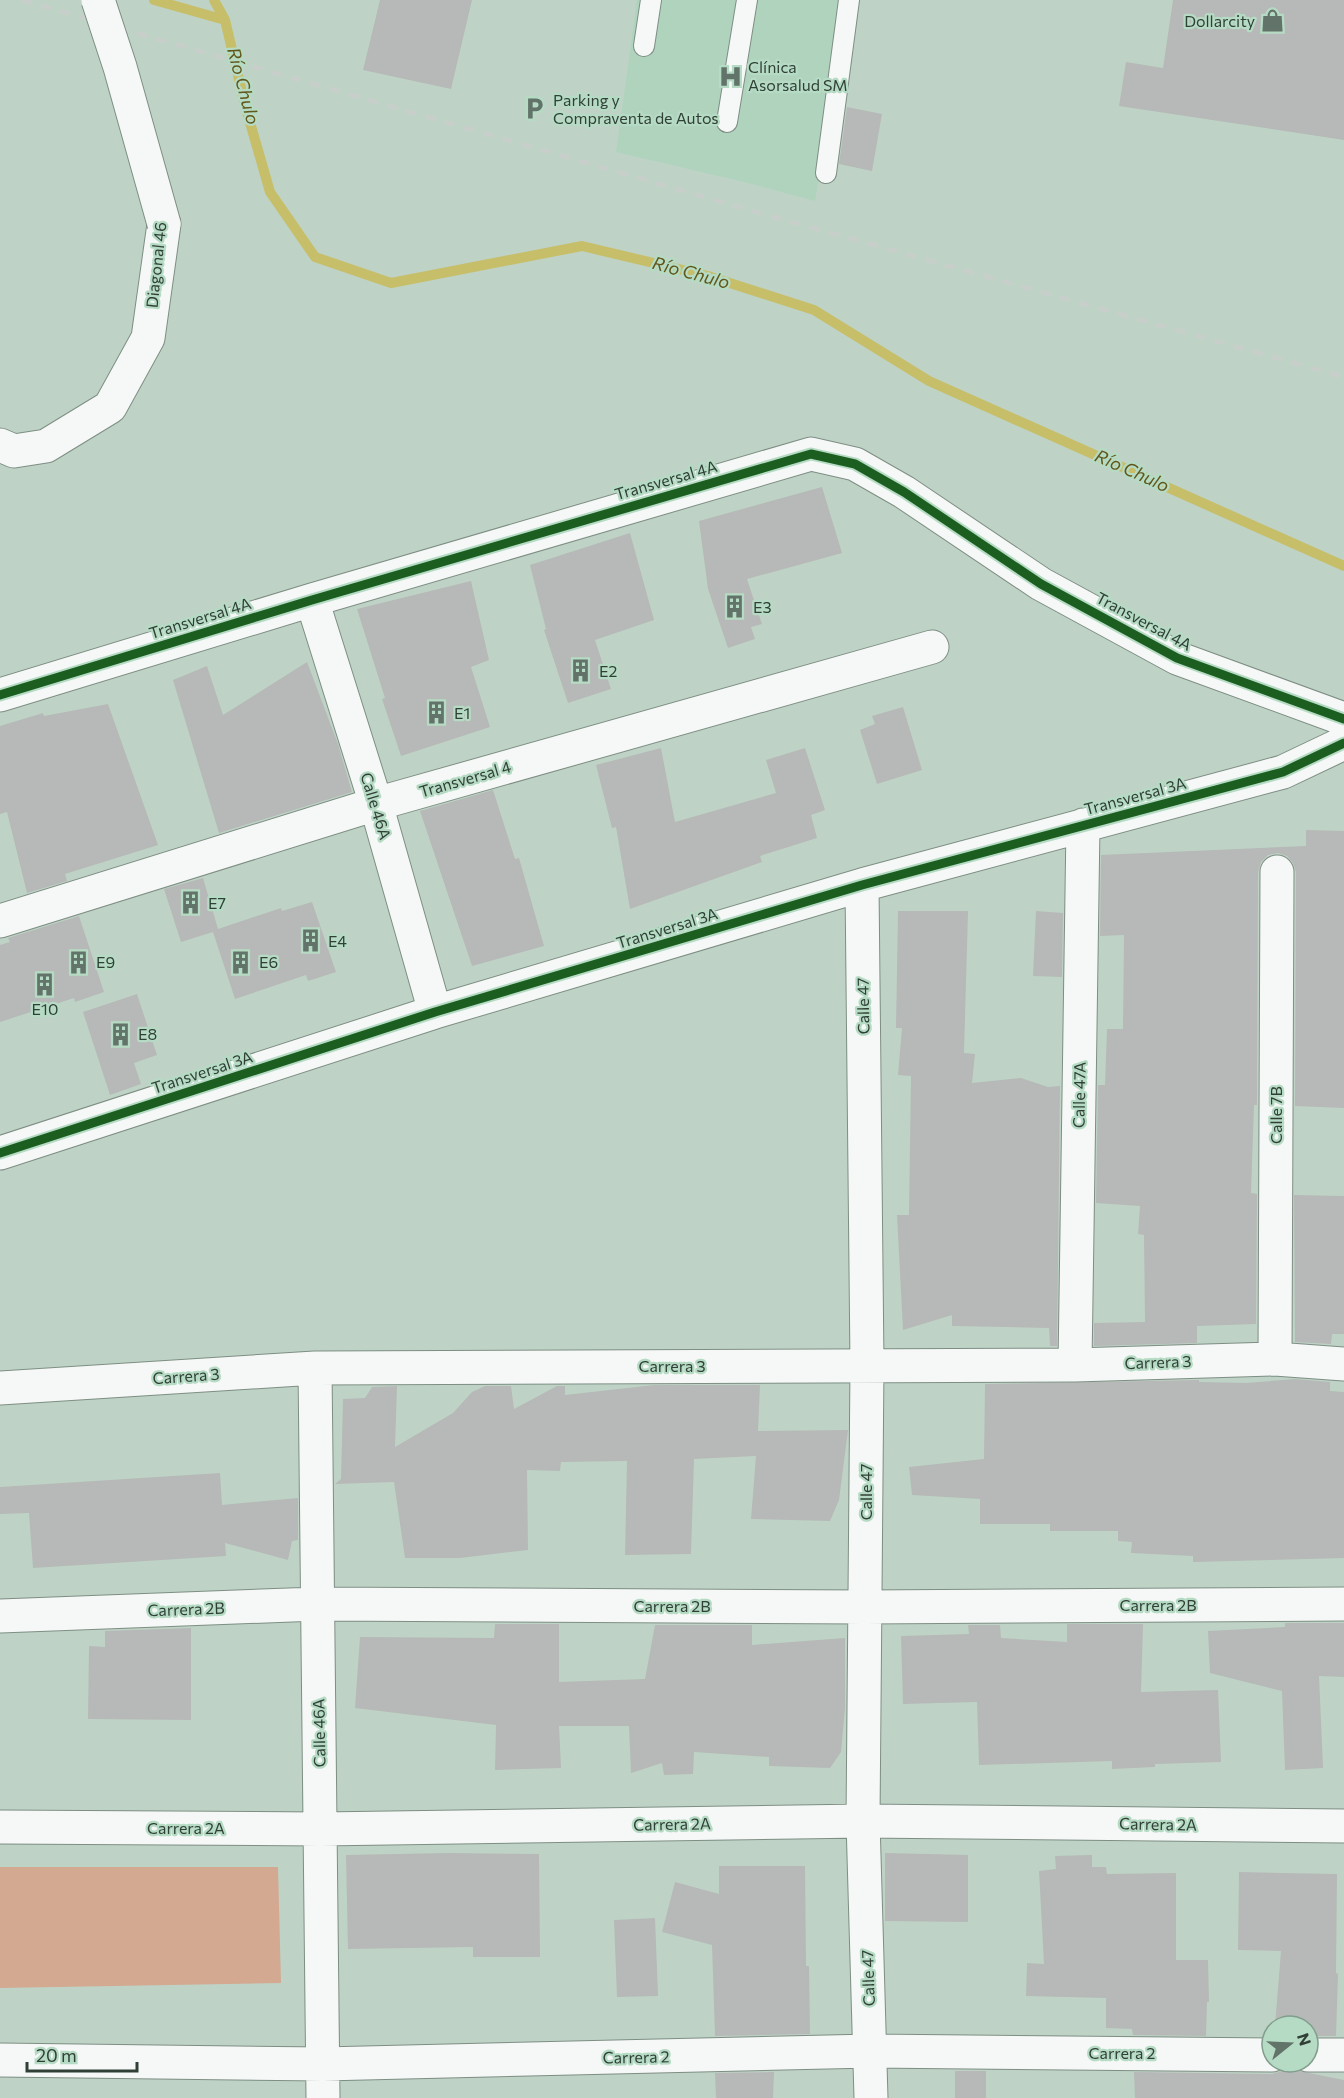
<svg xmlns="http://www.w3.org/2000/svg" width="1344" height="2098" viewBox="0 0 1344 2098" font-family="Commissioner,sans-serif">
	<rect width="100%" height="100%" fill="#bed3c6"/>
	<path fill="#b0d3be" d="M637,0H846L815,201L748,183L616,152Z"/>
	<path fill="#d3a992" d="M0,1867H278L281,1983L0,1988Z"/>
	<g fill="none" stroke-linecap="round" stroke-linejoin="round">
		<path stroke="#c7be69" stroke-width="10" d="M154,0L225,20L245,105L270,192L315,257L391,283L582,246L708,276L814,310L929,381L1344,566
			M214,0L225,20"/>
	</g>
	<path fill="#b6b9b7" d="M380,0H472L451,89L363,70Z
		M1173,0H1344V140L1119,106L1126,62L1163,68Z
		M847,107L882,114L872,171L839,164Z
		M822,487L842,553L747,579L762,624L751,627L755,639L728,648L708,589L699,521Z
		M630,533L654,620L595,640L611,689L568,703L544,630L546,629L530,565Z
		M471,581L489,660L471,667L490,727L401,756L382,699L385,698L357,609Z
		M307,662L338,744L352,792L219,833L173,680L207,666L223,715Z
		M108,704L158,845L65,874L67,881L27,893L7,812L0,814V726L43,713L44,716Z
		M903,707L922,770L877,784L860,730L875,724L872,716Z
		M661,748L675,822L776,793L766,760L805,748L825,810L811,815L817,838L760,856L762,862L630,909L616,827L612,828L596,765Z
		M493,790L515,859L519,858L544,946L472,966L420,811Z
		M1306,830L1344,831V1108L1295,1106L1296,872L1293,863L1287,856L1278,853L1268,855L1261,862L1258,872L1257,1105H1254L1251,1193L1257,1194L1256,1324L1197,1326V1343L1094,1346V1323L1145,1322L1144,1235L1138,1234L1140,1206L1096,1203L1098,1085H1105L1107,1029H1123L1124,935L1100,936L1101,855L1306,846Z
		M203,878L218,929L281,908L282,911L312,902L336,972L308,981L306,975L235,999L213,932L181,942L164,889Z
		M898,911H968L964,1053L975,1054L972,1083L1021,1078L1048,1087L1060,1086L1057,1346H1050L1049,1328L952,1326V1315L903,1330L897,1215H909L911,1076L898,1075L902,1028H896Z
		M1036,911L1063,913L1062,977L1033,976Z
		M79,916L104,992L75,1002L74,998L0,1022V945L10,942L8,938Z
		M137,994L157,1055L134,1063L141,1084L110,1095L83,1012Z
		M1294,1195L1344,1196V1334H1332L1331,1344L1295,1342Z
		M1295,1379L1330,1382V1391L1344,1392V1558L1193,1562V1556L1131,1553L1132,1542L1118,1541V1531H1050V1524H980V1499L912,1495L909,1467L984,1459L985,1384L1199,1380V1382L1246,1383Z
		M654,1385H760L758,1431L848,1430L839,1500L830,1521L751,1519L756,1456L694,1459L691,1554L625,1555L627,1461L561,1462L560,1471L527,1470L528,1550L460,1558H405L394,1482L335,1484L341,1479L343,1399L365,1398L372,1387L397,1386L395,1447L453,1413L472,1392L485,1386H511L514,1409L557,1386H565V1395Z
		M220,1473L222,1505L298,1498V1540L292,1541L288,1560L225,1543L226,1556L33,1568L29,1513L0,1514V1487Z
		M1285,1623H1344V1677L1319,1676L1323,1768L1285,1770L1282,1691L1210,1673L1208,1631L1285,1627Z
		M495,1624H559V1682L645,1679L655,1625H752V1645L845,1638V1708L841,1752L830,1768L769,1766V1757L694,1752L693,1774L664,1775L662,1763L631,1773L629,1726H559L561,1768L495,1770L496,1725L355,1708L360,1637L494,1638Z
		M1067,1624H1143L1141,1692L1218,1690L1221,1762L1155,1764V1767L1112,1769V1761L979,1765L977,1702L903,1704L901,1636L969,1634L968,1625H1000L1001,1638L1067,1642Z
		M191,1628V1720L88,1719L89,1646L105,1647V1631Z
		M449,1853L539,1854L540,1957H473V1947L348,1949L346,1855Z
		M885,1853L968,1855V1922L885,1921Z
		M1092,1855V1867H1106L1107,1874L1176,1873V1960H1208L1209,2002H1207L1206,2036L1133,2035L1132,2029L1106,2028V1998L1026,1996L1027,1963L1044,1964L1039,1871L1056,1869L1055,1856Z
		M719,1866H805L806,1966H809L810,2034L715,2036L712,1945L662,1932L675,1882L719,1894Z
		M1239,1872L1337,1874L1336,1973L1338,1974L1336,2036H1308V2026H1275L1281,1951L1238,1950Z
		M655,1918L658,1996L617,1997L614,1920Z
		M1289,2062L1299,2071L1344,2080V2098H1135L1134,2072L1272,2074L1282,2071Z
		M955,2071H986V2098H955Z
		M774,2072L773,2098H716L715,2073Z"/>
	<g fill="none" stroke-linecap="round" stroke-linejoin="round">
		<defs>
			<path id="lane" d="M644,46L651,0
				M727,122L747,0
				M826,173L849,0"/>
			<path id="street" d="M0,445L14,451L46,446L110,407L148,338L164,224
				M312,600L376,804L435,1012
				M0,695L312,600L811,454L855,464L904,492L1041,584L1177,658L1344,719
				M862,885L867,1365L863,1821L871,2098
				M0,921L376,804L932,647
				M0,1153L435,1012L862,885L1283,772L1344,743
				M1275,1359L1277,872
				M1075,1365L1083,825
				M315,1368L323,2098
				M0,1388L315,1368L1075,1365L1275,1359L1344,1364
				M0,1616L317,1604L865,1607L1344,1604
				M0,1827L321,1829L863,1821L1344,1826
				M1308,2055H1344
				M0,2060L323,2064L871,2051L1272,2055"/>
		</defs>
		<use href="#lane" stroke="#7e8e84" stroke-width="22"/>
		<use href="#street" stroke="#7e8e84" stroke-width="35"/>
		<use href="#lane" stroke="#f5f8f6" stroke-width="20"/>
		<use href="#street" stroke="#f5f8f6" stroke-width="33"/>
		<path stroke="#c8cfcb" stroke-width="4.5" stroke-dasharray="10 10" stroke-linecap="butt" d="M22,0L781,219L1344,377"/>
		<defs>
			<path id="street-bridge" d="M98,0L120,67L164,224"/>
		</defs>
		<use href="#street-bridge" stroke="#7e8e84" stroke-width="35" stroke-linecap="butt"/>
		<use href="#street-bridge" stroke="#f5f8f6" stroke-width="33"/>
		<defs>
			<path id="cycleway" d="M0,695L312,600L811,454L855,464L904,492L1041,584L1177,658L1344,719
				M0,1153L435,1012L862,885L1283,772L1344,743"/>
		</defs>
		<use href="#cycleway" stroke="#b6dbc4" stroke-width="13"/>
		<use href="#cycleway" stroke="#1b5e20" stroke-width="9"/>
	</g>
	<defs>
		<symbol id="shop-bare" viewBox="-9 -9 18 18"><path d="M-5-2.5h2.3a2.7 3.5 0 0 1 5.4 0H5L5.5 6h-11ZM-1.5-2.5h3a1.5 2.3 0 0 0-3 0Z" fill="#627369" stroke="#b6dbc4" stroke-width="2.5" paint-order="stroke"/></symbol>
		<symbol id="hospital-bare" viewBox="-9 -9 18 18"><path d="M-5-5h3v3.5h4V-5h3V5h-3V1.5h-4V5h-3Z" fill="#627369" stroke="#b6dbc4" stroke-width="2.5" paint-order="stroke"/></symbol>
		<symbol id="parking-bare" viewBox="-9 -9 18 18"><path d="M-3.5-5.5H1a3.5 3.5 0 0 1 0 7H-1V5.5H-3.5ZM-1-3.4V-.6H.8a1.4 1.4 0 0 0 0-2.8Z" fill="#627369" stroke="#b6dbc4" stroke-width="2.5" paint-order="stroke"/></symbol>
		<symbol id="building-bare" viewBox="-9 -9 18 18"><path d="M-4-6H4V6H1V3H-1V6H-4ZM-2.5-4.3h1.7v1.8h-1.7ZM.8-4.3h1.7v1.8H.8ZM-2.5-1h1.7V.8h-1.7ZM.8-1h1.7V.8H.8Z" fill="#627369" stroke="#b6dbc4" stroke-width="2.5" paint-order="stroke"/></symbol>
	</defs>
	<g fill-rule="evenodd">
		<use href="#shop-bare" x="1256" y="4" width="33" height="33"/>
		<use href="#hospital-bare" x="714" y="60" width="33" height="33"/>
		<use href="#parking-bare" x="518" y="92" width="33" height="33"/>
		<use href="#building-bare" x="718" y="590" width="33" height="33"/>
		<use href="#building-bare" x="564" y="654" width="33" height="33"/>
		<use href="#building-bare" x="420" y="696" width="33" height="33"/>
		<use href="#building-bare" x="174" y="886" width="33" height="33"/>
		<use href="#building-bare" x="294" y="924" width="33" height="33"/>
		<use href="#building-bare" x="62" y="946" width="33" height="33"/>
		<use href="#building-bare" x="224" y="946" width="33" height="33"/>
		<use href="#building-bare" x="28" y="968" width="33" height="33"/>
		<use href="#building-bare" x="104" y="1018" width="33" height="33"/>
	</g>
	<g text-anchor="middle" stroke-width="4.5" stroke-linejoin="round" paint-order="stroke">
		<g font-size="16" fill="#314037" stroke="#b6dbc4" text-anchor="start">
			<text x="1255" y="27" text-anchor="end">Dollarcity</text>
			<text x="748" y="73">Clínica<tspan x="748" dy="18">Asorsalud SM</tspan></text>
			<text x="553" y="106">Parking y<tspan x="553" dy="18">Compraventa de Autos</tspan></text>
			<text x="753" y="613">E3</text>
			<text x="599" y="677">E2</text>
			<text x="454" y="719">E1</text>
			<text x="208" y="909">E7</text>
			<text x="328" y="947">E4</text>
			<text x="96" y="968">E9</text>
			<text x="259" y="968">E6</text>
			<text x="45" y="1015" text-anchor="middle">E10</text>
			<text x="138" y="1040">E8</text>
		</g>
		<g font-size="16" fill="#314037" stroke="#b6dbc4">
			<text transform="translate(156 265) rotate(-84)" y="6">Diagonal 46</text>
			<text transform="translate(666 480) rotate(-16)" y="6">Transversal 4A</text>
			<text transform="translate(200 618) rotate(-17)" y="6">Transversal 4A</text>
			<text transform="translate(1144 621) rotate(28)" y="6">Transversal 4A</text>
			<text transform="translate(465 779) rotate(-16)" y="6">Transversal 4</text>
			<text transform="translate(1135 796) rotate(-15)" y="6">Transversal 3A</text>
			<text transform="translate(376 806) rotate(73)" y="6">Calle 46A</text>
			<text transform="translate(667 928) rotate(-17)" y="6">Transversal 3A</text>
			<text transform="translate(863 1006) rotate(-91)" y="6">Calle 47</text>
			<text transform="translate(202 1072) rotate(-18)" y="6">Transversal 3A</text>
			<text transform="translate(1079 1095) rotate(-89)" y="6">Calle 47A</text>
			<text transform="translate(1276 1115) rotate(-90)" y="6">Calle 7B</text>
			<text transform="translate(1158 1362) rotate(-2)" y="6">Carrera 3</text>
			<text x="672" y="1372">Carrera 3</text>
			<text transform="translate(186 1376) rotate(-4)" y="6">Carrera 3</text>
			<text transform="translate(866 1492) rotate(-90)" y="6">Calle 47</text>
			<text x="1158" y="1611">Carrera 2B</text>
			<text x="672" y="1612">Carrera 2B</text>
			<text transform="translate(186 1609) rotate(-2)" y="6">Carrera 2B</text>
			<text transform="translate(319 1733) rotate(-91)" y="6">Calle 46A</text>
			<text transform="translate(672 1824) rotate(-1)" y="6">Carrera 2A</text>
			<text transform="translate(1158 1824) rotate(1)" y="6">Carrera 2A</text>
			<text x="186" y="1834">Carrera 2A</text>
			<text transform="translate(868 1978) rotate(-92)" y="6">Calle 47</text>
			<text x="1122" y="2059">Carrera 2</text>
			<text transform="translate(636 2057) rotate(-1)" y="6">Carrera 2</text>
		</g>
		<g font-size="18" font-style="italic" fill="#62571b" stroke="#b6dbc4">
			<text transform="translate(243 86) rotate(75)" y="6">Río Chulo</text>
			<text transform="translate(691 273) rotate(15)" y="6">Río Chulo</text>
			<text transform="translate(1132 471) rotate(24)" y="6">Río Chulo</text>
		</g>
	</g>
	<g transform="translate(1290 2044) rotate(72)"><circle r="28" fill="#b6dbc4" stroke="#819d8c" stroke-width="1.5"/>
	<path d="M0-4.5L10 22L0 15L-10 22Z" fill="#627369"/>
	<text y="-9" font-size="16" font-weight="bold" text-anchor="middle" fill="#314037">N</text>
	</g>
	<path d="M27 2062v9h110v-9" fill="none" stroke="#314037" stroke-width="3"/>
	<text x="36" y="2062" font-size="18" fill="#314037" stroke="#b6dbc4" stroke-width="4.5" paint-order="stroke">20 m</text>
</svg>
